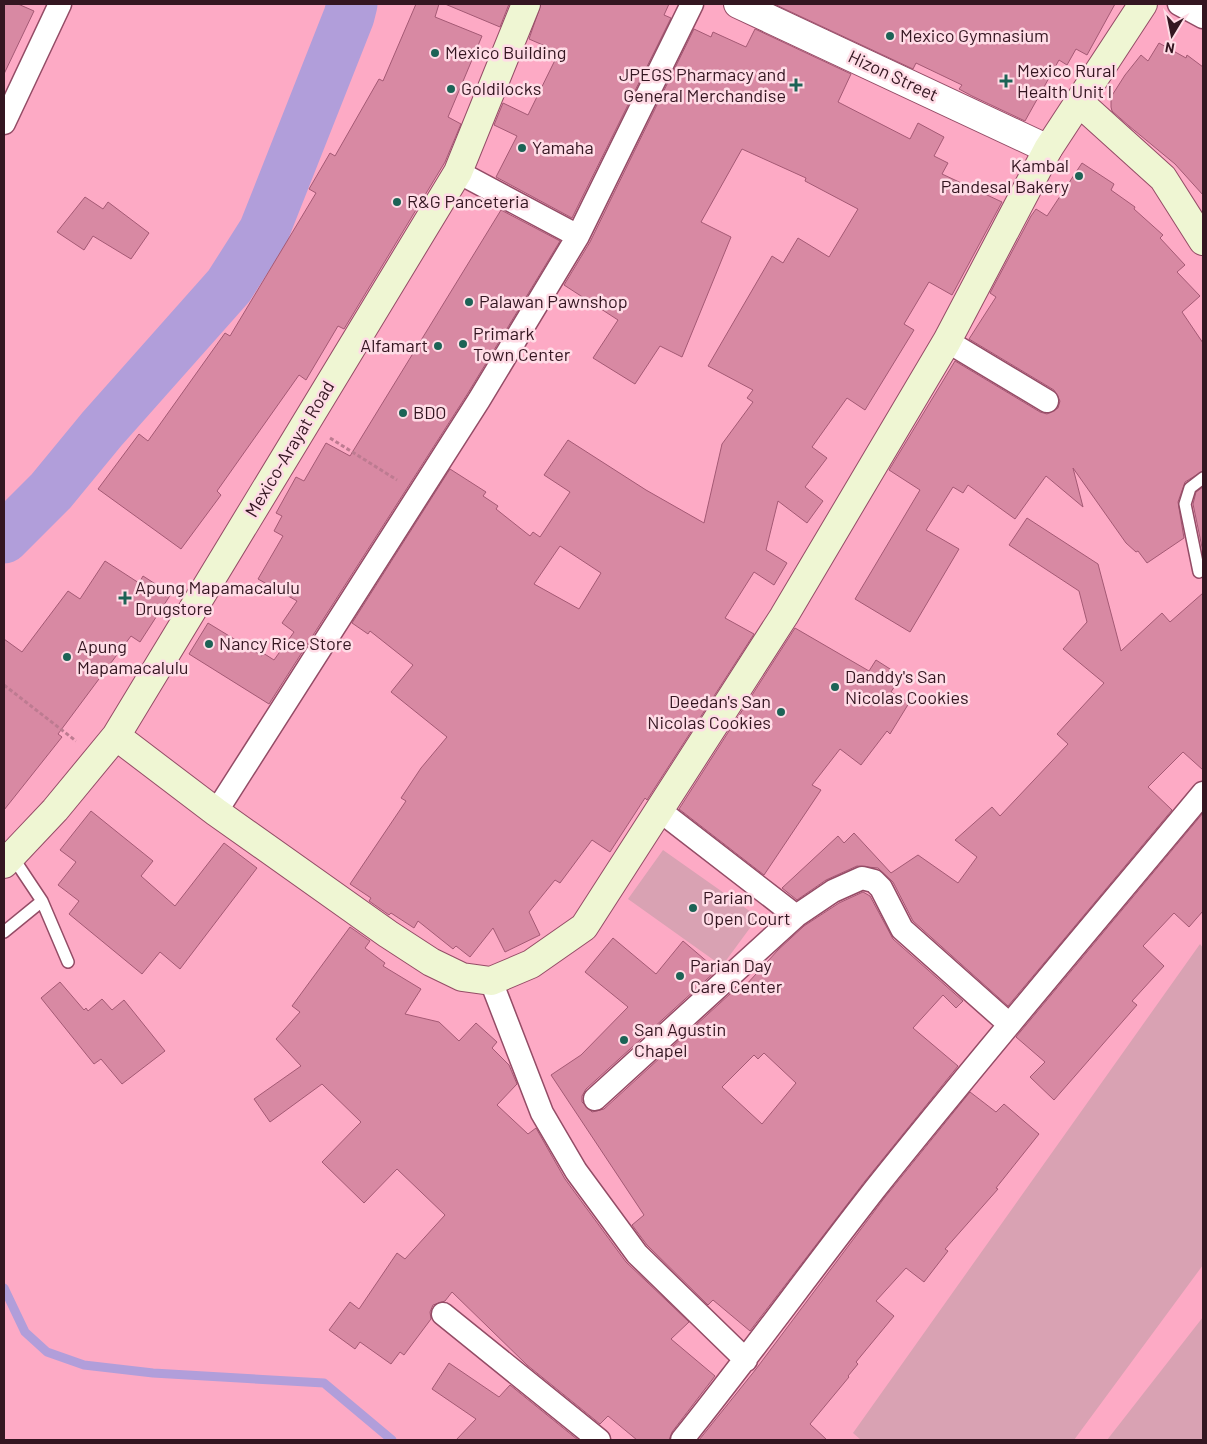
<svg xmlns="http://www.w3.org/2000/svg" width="1207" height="1444" viewBox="0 0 1207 1444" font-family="Barlow,sans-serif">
	<rect width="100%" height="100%" fill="#fdaac5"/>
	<path fill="#d9a2b3" d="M663,850L758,917L722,966L628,899Z
		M1200,944L1203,948V1265L1074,1440H861L853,1433Z
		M1203,1317V1440H1107Z"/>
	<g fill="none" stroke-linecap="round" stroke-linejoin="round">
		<path stroke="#b19eda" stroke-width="9" d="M4,1288L25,1332L47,1352L84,1365L153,1373L324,1383L392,1440"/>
		<path stroke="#b19eda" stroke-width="51" d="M4,538L51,491L102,429L229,286L264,231L349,16L352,4"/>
	</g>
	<path fill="#d889a3" stroke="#a45974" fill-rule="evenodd" d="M4,4H18L34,11L4,74Z
		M416,4H439L435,17L482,36L448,117L461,124L445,162L344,329L338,326L306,380L299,375L217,491L221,495L181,549L98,489L139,434L148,441L225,333L230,336L316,193L309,189L330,153L335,156L379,79L383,81Z
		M445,4H509L500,27Z
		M541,4H669L664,15L671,18L572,218L496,177L517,136L494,125L503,103L528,115L559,52L529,39Z
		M774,4H1115L1087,55L1076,49L1067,65L1059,60L1025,121L972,96L959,89L962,85L916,63L913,69Z
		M694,29L711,37L713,32L746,47L755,29L851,74L838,102L910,139L918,123L944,137L934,156L948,163L942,174L1002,202L952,295L929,282L904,324L914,330L865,410L847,398L812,447L827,458L805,487L823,501L807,523L778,501L766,550L787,563L774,585L754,572L725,618L754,634L647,800L645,798L610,852L592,840L560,883L555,880L529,912L540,935L505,952L493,928L470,957L456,946L453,949L418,921L414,928L391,913L389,915L369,901L371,898L350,884L406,801L401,798L421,768L447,737L391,692L413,665L370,631L368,634L352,623L450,469L486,492L483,496L498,506L496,509L530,536L533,532L540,537L570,492L544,475L568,440L646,490L704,523L722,444L753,402L747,398L753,390L708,366L772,256L783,263L798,238L829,257L858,209L805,181L806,178L742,149L701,222L731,237L682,357L660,346L635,384L593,358L618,320L564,285L590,242ZM560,546L601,573L579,609L534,584Z
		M1159,43L1186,58L1187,55L1203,67V195L1175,164L1129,126L1112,111L1111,107V97L1125,75L1141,55L1148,61Z
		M1082,163L1114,184L1111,190L1135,207L1134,209L1163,235L1160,238L1185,265L1177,272L1200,296L1182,312L1203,343V471L1185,482L1178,502L1184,538L1147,563L1138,551L1136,552L1126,543L1073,468L1083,507L1046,476L1015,519L968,485L963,493L953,487L926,530L959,549L910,632L855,599L920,490L889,470L955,361L1040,412L1047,414L1058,408L1060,401L1054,390L969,339L996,297L990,293L1031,216L1036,209L1047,216Z
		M85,197L103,209L108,202L149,233L131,259L93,236L84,250L57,232Z
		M501,210L560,241L468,393L269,704L189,654L208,623L262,656L263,653L274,660L294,632L282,623L297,601L258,579L283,536L274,531L282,516L276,513L296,477L304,481L326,443L350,456Z
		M1203,487V552L1193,504L1196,492Z
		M1027,518L1098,564L1121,651L1162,613L1170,622L1203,593V770L1183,752L1148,787L1172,810L1008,1006L913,921L893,882L878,868L857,866L826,880L797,900L782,888L838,836L844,843L854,833L891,873L918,855L958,883L977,857L955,840L992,807L1000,816L1068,744L1057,734L1104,683L1063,649L1087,622L1079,591L1009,545Z
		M105,561L139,583L143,576L171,594L140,642L131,636L58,734L62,737L4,810V639L22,652L68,591L80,599Z
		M795,628L869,671L876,660L901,676L891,692L909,703L890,734L887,731L861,765L840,749L812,785L821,790L764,875L679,809Z
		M91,811L153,861L141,876L175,906L224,843L257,868L180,969L160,952L142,974L69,914L79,901L58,885L76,862L60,850Z
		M1203,813V911L1189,927L1174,913L1143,946L1164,966L1132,1001L1137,1005L1054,1100L1030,1077L1045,1062L1016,1037Z
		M863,892L870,896L893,939L963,1001L956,1008L943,995L913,1028L958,1066L865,1181L750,1331L713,1300L708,1305L647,1245L632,1225L644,1215L551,1075L581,1055L628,1007L585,972L613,938L656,974L683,941L717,970L586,1089L582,1096V1102L592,1112L604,1109L742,983L745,986L778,950L804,926L839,903ZM764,1053L796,1083L762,1124L722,1087L754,1055L758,1059Z
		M350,927L370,941L365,948L385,963L383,966L421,989L405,1014L439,1022L459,1041L476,1023L497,1042L492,1048L509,1065L517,1084L497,1105L528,1134L536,1128L565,1179L626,1262L689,1322L671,1339L715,1376L672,1432L669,1440H637L608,1416L600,1424L527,1365L452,1292L445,1301L433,1305L430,1312L431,1319L404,1355L400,1352L391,1364L360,1342L355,1349L329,1330L350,1302L359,1309L397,1253L405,1259L445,1215L397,1169L364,1203L322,1162L361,1122L322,1084L270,1122L254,1099L301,1066L276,1039L300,1012L292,1006Z
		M60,982L84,1010L86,1008L88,1011L102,999L112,1010L124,1000L165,1051L122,1084L101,1059L94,1064L41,998Z
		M970,1092L996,1112L1004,1104L1039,1134L996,1188L998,1189L945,1249L948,1251L924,1282L906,1268L876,1301L894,1316L856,1362L858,1364L848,1376L849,1377L810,1424L827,1440H699L756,1369L885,1197Z
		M449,1363L499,1397L510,1385L578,1440H456L476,1419L432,1389Z"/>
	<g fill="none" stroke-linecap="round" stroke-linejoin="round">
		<defs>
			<path id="service" d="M1199,572L1185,504L1190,488L1203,478
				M12,856L42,901L68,962
				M4,932L42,901"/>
			<path id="minor" d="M1179,4L1203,17
				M4,123L60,4
				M458,172L578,236
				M947,341L1047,401
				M659,810L796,916
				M216,812L479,400L578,236L692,4
				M491,981L542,1113L576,1171L637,1254L746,1360
				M595,1099L796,916L833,891L862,878L874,881L881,888L902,929L1009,1024
				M443,1314L599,1440
				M682,1440C748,1358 810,1272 875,1189C982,1055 1093,925 1203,793"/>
			<path id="tertiary" d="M738,4L1048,149"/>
			<path id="secondary" d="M1080,103L1163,178L1203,241
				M116,736L216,812L388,934L431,962L462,977L491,981L531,964L584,927L784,616L947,341L1048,149L1143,4
				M4,864L55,810L116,736L458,172L526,4"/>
		</defs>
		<use href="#service" stroke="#944c66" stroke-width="14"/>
		<use href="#minor" stroke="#944c66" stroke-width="25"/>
		<use href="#tertiary" stroke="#944c66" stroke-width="30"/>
		<use href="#secondary" stroke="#944c66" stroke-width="30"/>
		<path stroke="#bd7b91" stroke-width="3" stroke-dasharray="4 2.5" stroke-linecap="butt" d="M330,438L397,480
			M4,685L76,741"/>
		<use href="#service" stroke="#fff" stroke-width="11"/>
		<use href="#minor" stroke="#fff" stroke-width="22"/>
		<use href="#tertiary" stroke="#fff" stroke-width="28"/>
		<use href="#secondary" stroke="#eff6d3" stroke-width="28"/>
	</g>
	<g fill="#1c6356" stroke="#ffdce6" stroke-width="2">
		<circle cx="890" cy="36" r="5"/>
		<circle cx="435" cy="53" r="5"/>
		<path d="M1003.5 73.5h5v5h5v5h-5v5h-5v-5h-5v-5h5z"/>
		<path d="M793.5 77.5h5v5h5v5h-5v5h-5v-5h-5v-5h5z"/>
		<circle cx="451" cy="89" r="5"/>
		<circle cx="522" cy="148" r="5"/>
		<circle cx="1079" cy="176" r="5"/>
		<circle cx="397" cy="202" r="5"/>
		<circle cx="469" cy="302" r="5"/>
		<circle cx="463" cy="344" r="5"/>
		<circle cx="438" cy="346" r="5"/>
		<circle cx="403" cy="413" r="5"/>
		<path d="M122.5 590.5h5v5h5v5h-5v5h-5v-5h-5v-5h5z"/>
		<circle cx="209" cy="644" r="5"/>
		<circle cx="67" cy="657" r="5"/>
		<circle cx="835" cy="687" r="5"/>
		<circle cx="781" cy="712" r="5"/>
		<circle cx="693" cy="908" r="5"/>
		<circle cx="680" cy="976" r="5"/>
		<circle cx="624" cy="1040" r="5"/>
	</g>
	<g text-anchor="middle" stroke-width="5" stroke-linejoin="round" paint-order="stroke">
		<g font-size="18" fill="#341621" stroke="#ffdce6" text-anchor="start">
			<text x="900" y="42">Mexico Gymnasium</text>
			<text x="445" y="59">Mexico Building</text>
			<text x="1017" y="77">Mexico Rural<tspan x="1017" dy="21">Health Unit I</tspan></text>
			<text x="786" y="81" text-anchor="end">JPEGS Pharmacy and<tspan x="786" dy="21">General Merchandise</tspan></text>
			<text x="461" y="95">Goldilocks</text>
			<text x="532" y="154">Yamaha</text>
			<text x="1069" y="172" text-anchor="end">Kambal<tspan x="1069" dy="21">Pandesal Bakery</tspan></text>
			<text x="407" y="208">R&amp;G Panceteria</text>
			<text x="479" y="308">Palawan Pawnshop</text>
			<text x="473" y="340">Primark<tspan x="473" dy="21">Town Center</tspan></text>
			<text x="428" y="352" text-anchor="end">Alfamart</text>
			<text x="413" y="419">BDO</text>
			<text x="135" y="594">Apung Mapamacalulu<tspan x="135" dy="21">Drugstore</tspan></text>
			<text x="219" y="650">Nancy Rice Store</text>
			<text x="77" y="653">Apung<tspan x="77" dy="21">Mapamacalulu</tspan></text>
			<text x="845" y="683">Danddy's San<tspan x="845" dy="21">Nicolas Cookies</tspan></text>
			<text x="771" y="708" text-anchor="end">Deedan's San<tspan x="771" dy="21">Nicolas Cookies</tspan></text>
			<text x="703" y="904">Parian<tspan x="703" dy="21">Open Court</tspan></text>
			<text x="690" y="972">Parian Day<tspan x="690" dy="21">Care Center</tspan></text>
			<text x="634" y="1036">San Agustin<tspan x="634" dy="21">Chapel</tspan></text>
		</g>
		<g font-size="18" fill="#341621" stroke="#ffdce6">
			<text transform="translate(893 76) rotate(25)" y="6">Hizon Street</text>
			<text transform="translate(290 449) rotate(-59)" y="6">Mexico-Arayat Road</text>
		</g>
	</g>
	<rect width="1207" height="1444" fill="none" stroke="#341621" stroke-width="10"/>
	<g transform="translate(1172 35) rotate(190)" stroke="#ffdce6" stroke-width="4" paint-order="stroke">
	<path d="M0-4L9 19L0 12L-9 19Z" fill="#341621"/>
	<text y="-8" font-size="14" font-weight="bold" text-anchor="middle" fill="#341621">N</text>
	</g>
</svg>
